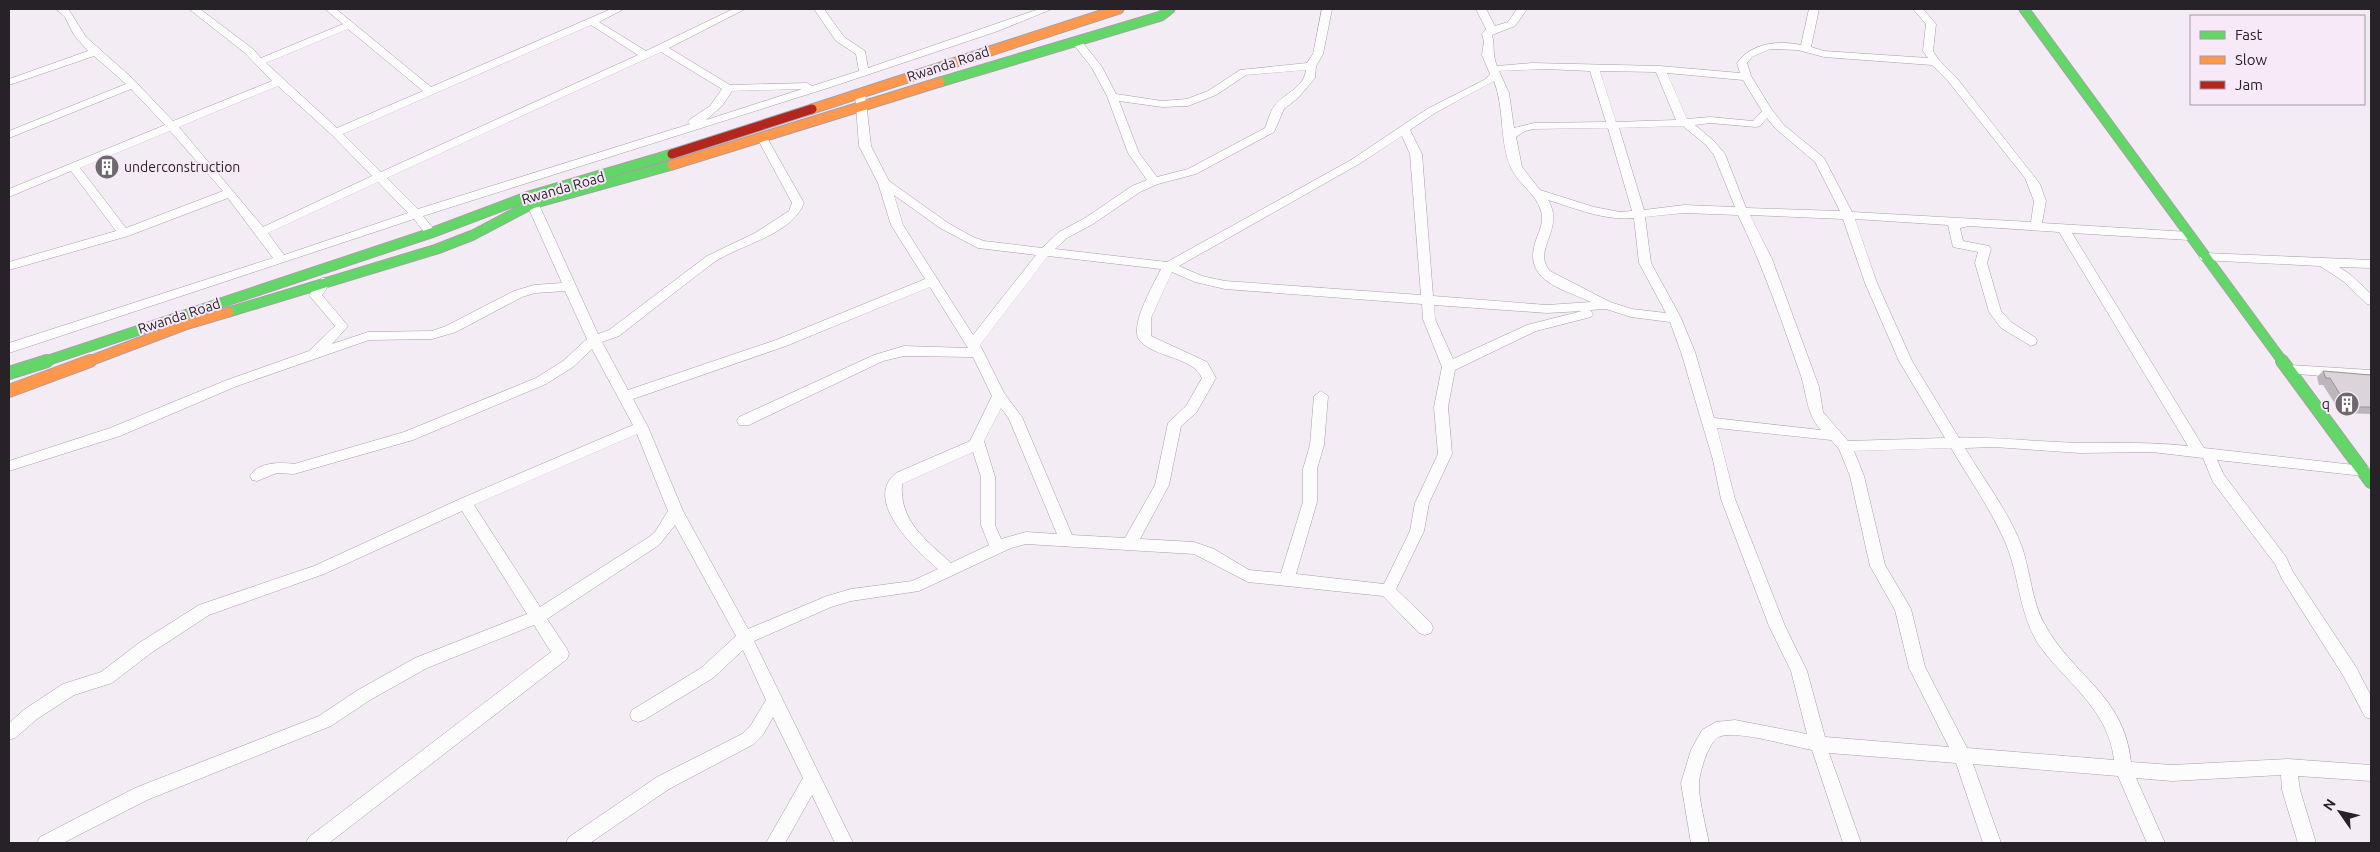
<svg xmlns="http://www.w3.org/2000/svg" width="2380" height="852" viewBox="0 0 2380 852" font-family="Ubuntu,sans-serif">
	<rect width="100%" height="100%" fill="#f4ecf4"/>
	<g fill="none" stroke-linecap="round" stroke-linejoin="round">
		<defs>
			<path id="street" d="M56,9L69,10L86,37L131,77L173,121L272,81L245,53L189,9H200L253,49L261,58L343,24L325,9H336L431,87L611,9H624L599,22L646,51L733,9H745L669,48L730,85L807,83L812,86L859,71L856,54L836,41L814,9H824L844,37L865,51L868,68L1039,9H1052L998,31L834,86L423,216L437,233L435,236H427L414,219L9,353V343L273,258L228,198L128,236L9,270V262L116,231L71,171L9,197V189L165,125L131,89L9,138V131L126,84L94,56L9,85V79L88,51L74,35L65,17ZM591,25L638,55L381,172L343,134ZM348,29L423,91L337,128L266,63ZM661,52L722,89L710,106L689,120L688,122L690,124L418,209L387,178ZM278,86L332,135L372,176L263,227L179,127ZM802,89L706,120L722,106L732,91ZM170,131L223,191L126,228L80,168ZM378,182L408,213L284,255L268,233Z
				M1322,9H1332L1323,54L1316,66L1315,78L1298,98L1284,109L1274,132L1196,174L1158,184L1140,192L1093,224L1067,238L1055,249L1167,262L1351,160L1427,109L1484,80L1490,74L1482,55L1484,42L1482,34L1486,29L1476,9H1486L1495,26L1508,22L1517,9H1527L1515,26L1492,35C1495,46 1492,54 1497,66L1532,63L1660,66L1740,73L1737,63C1751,43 1778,40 1801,45L1809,9H1819L1811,47L1824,51L1928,58L1923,51L1926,24L1913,9H1923L1936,24L1933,51L1939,60L1956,77L2040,184L2046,201L2042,223L2189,232L2195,236L2189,240L2072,233L2204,448L2363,466L2368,467L2370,471L2368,475L2363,476L2217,460L2224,475L2286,557L2293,572L2356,667L2371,696V719L2365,717L2344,677L2282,579L2275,564L2213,482L2203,458L2152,452L2080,453L1994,447L1965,448C1984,480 2009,512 2022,547C2030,570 2032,602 2044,623C2072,676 2124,694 2131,762L2172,765L2288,759L2371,765V781L2298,776L2300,790L2316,843H2298L2282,790L2281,775L2172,781L2136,778L2165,843H2147L2118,776L1973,764L2001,843H1983L1956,763L1829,753L1861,843H1843L1812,750C1790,746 1741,731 1721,736C1709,739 1700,771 1699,782C1698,797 1706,827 1709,843H1691L1681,783L1691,750L1702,730L1716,722L1735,720L1807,734L1791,671L1769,626L1721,499L1713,460L1681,352L1670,322L1631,317L1606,309L1590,310L1593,314L1591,317L1536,331L1455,370L1448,407L1452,454L1429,503L1424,531L1396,589L1431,623L1433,628L1431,633L1425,635L1419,633L1383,596L1248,582L1194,554L1026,544L1011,548L919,591L851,601L831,607L754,641L853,843H835L812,795L785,843H766L803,778L773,717L763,735L754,744L669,789L590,843H566L569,837L657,777L742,734L751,725L766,700L743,650L713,678L644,720L638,722L632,720L630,715L632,710L701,668L736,636L675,525L659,545L547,619L567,649L569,654L567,659L329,843H306L309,837L551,652L534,625L427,668L370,700L331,726L147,800L63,843H37L40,837L135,788L319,716L358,690L415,658L527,614L462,511L324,574L209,615L151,653L112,683L74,695L37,719L15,738L9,740V723L25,709L63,684L101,672L139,643L199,605L314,566L460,499L633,425L592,349L573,367L546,384L413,440L294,474L277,473L257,481L252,480L250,476C258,462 280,462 294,464L404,432L536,378L563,361L587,339L565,291L535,293L522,297L456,332L432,339L369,340L237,386L120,436L9,471V461L110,428L227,380L309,351L335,326L309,295L322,278H330L332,281L322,295L348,326L332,344L368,332L432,331L446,326L514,291L534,285L562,283L523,196L529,192L535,196L598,334L609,330L707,256L755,233L789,211L792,203L756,136L761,133L766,136L804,203C791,236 740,244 713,263C681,287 650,312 619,336L602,342L628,390L776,340L925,279L891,225L878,183L859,146L855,93L856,91L860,90L865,93L871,146L889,181L948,223L973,237L984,241L1042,248L1059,232L1085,218L1132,186L1147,180L1128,153L1107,96L1092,68L1071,41L1072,39H1080L1102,67L1116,94L1162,101L1187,99L1208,91L1240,70L1307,63L1313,54ZM1770,49L1798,50L1824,57L1932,65L1948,81L2025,178L2034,201L2031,222L1852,212L1824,158L1784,125L1772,110L1751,76L1747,63L1752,57ZM1545,69L1590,71L1606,122L1534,123L1514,128L1509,93L1499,71ZM1306,70C1304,88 1285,93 1275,105C1270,111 1268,121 1265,128L1188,169L1157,177L1139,153L1119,101L1162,107L1188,106L1216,95L1246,75ZM1600,71L1656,72L1676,120L1616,122ZM1667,73L1743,80L1762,111L1753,121L1710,117L1687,119ZM1494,81C1505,109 1499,141 1511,168C1518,184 1536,193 1541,211C1544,221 1540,230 1536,240C1522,281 1561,288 1591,302L1547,305L1433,296L1422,154L1410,130L1435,113ZM1767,118L1776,129L1815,162L1840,211L1746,208L1725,154L1714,141L1695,125L1710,123L1756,127L1760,126ZM1683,126L1706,145L1714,155L1735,207L1684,205L1644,210L1619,128ZM1608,128L1632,211L1620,212L1594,207L1540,190L1522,167L1516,137L1525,131L1534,129ZM1402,136L1410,154L1421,295L1225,281L1202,276L1179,266L1359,164ZM894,195L940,228L978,248L1036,255L973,335L903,225ZM1548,200C1575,208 1604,221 1634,218L1639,263L1666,313L1632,309L1610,302L1550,271C1531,250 1566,229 1548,200ZM1684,213L1738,215C1763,266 1781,319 1800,373C1807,393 1806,414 1821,430L1714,418L1695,352L1681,318L1651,263L1645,217ZM1750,215L1843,219L1865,283L1899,361L1945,438L1848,441L1823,412L1819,387L1772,259ZM1855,219L1948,225L1953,247L1978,252L1975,263L1989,312L2001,328L2031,346L2036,344L2037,341L2036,338L2011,322L2001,311L1987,263L1991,249L1989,246L1963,241L1960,228L1969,226L2059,232L2188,446C2152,442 2117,443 2081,443C2040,442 2000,437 1959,438L1912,361L1877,283ZM1048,256L1161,269C1154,284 1128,327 1140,341C1149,351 1167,355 1179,360C1190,365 1196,367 1202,378L1186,406L1168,423L1155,485L1125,538L1072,535L1022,417L1004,393L980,345ZM1172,272L1195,282L1225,289L1422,304L1423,319L1442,367L1434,407L1438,454L1415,503L1410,531L1384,584L1296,574L1317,502V469L1324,445L1328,396L1321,391L1314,396L1310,445L1303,469V502L1281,573L1249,570L1214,549L1194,542L1140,539L1169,485L1181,426L1196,413L1216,378L1207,362L1151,336V318ZM930,287L968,348L904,346L874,355L739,417L737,421L739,425H749L883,361L904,356L973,357L992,396L970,441L896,473C862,501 917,551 938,569L912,581L851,589L827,596L748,629L683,511L648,427L633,399L786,346ZM1434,305L1547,313L1582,311L1527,325L1453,359L1435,319ZM1001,408L1009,419L1057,534L1026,532L1001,539L995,525V477L984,441ZM1717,428L1831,440L1839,449L1850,476L1870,566L1895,610L1909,668L1949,747L1825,737L1807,671L1785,626L1735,499ZM637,434L668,511L655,532L649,537L540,607L474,505ZM1951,448C1970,480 1992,511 2006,544C2020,578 2019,617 2041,648C2069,685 2109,711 2114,760L1967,748L1925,667L1911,609L1885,565L1864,476L1854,451ZM973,452L981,477V525L989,545L951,563C926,540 899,521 902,484Z
				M2205,253L2371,260V268L2339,267L2351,275L2371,294V305L2367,304L2343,281L2320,266L2201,260L2199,257Z
				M2290,365L2371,370V380L2285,373L2283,370Z"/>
			<path id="fast-far1" d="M2024,9L2283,362
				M940,82L1161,16L1170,9
				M229,312L437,249L473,235L532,204L672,165
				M43,362L431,233L529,196L672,154"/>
			<path id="fast" d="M2282,361L2371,482
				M9,373L47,361"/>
			<path id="slow-far1" d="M812,109L1119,9
				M672,165L940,82
				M87,362L185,325L229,312"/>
			<path id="slow" d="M9,391L90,361"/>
			<path id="jam" d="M672,154L812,109"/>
		</defs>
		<use href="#street" stroke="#a6a0a6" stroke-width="1"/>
		<use href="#fast-far1" stroke="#a6a0a6" stroke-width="11"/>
		<use href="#fast" stroke="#a6a0a6" stroke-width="14"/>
		<use href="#slow-far1" stroke="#a6a0a6" stroke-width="11"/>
		<use href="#slow" stroke="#a6a0a6" stroke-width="14"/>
		<use href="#jam" stroke="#a6a0a6" stroke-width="11"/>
		<use href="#street" fill="#fdfcfd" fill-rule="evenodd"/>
		<use href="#fast-far1" stroke="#63d668" stroke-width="9"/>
		<use href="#fast" stroke="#63d668" stroke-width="12"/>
		<use href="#slow-far1" stroke="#ff974d" stroke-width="9"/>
		<use href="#slow" stroke="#ff974d" stroke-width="12"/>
		<use href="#jam" stroke="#b3261e" stroke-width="9"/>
	</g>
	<path fill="#bcb6bb" d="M2323,371L2371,375V414L2341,413L2323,385H2319L2317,377Z"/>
	<path fill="#dbd4da" stroke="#999499" d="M2323,371L2371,375V407H2348L2330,378H2326Z"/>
	<defs>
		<symbol id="building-disc" viewBox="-11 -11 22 22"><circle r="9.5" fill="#6f696f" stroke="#f8e9f8"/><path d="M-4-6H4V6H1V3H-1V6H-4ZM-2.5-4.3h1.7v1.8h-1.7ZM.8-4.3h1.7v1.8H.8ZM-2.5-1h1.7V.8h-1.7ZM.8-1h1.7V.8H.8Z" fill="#fff"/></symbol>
	</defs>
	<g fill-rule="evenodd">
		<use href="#building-disc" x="93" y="153" width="28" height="28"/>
		<use href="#building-disc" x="2333" y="390" width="28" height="28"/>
	</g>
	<g text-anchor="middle" stroke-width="4" stroke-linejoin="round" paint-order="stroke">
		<g font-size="14" fill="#272227" stroke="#f8e9f8">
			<text transform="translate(948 64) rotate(-18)" y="5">Rwanda Road</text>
			<text transform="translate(563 188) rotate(-16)" y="5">Rwanda Road</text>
			<text transform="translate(179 316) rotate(-18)" y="5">Rwanda Road</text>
		</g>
		<g font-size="14" fill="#272227" stroke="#f8e9f8" text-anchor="start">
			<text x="124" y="172">underconstruction</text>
			<text x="2330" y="409" text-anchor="end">q</text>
		</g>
	</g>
	<rect width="2380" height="852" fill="none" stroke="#272227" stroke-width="20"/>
	<rect x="2190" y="15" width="175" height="90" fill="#f8e9f8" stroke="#a499a4"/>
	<rect x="2200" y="31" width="25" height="8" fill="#63d668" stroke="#a499a4"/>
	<text x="2235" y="40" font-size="15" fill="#272227">Fast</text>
	<rect x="2200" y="56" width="25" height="8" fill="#ff974d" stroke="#a499a4"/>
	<text x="2235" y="65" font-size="15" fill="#272227">Slow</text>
	<rect x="2200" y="81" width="25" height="8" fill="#b3261e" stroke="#a499a4"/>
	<text x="2235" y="90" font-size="15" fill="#272227">Jam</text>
	<g transform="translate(2340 812) rotate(304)" stroke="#f8e9f8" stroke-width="4" paint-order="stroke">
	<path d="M0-4L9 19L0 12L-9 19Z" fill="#272227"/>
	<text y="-8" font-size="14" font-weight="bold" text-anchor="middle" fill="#272227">N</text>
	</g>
</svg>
